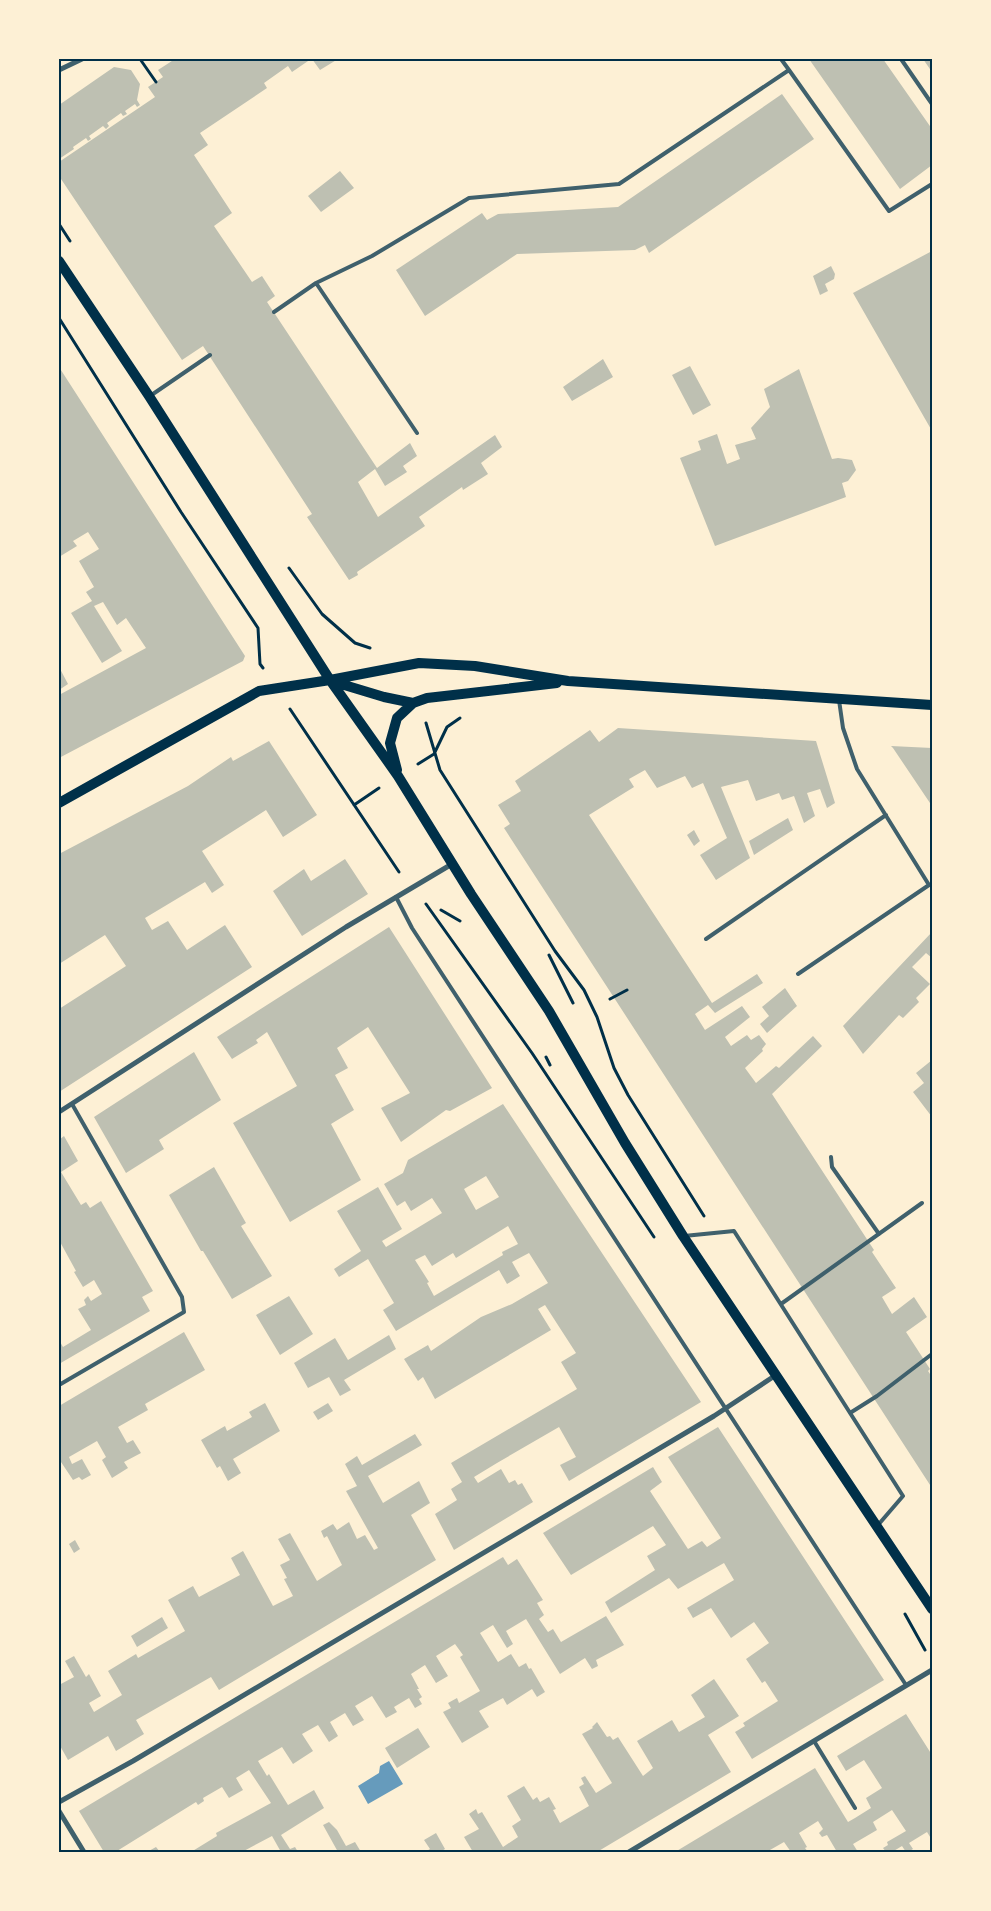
<svg xmlns="http://www.w3.org/2000/svg" width="991" height="1911" viewBox="0 0 991 1911" font-family="Overpass,sans-serif">
	<rect width="100%" height="100%" fill="#fdf0d5"/>
	<path fill="#669bbc" d="M389,1761L403,1784L368,1804L358,1786L379,1773L380,1766Z"/>
	<path fill="#bec0b2" fill-rule="evenodd" d="M175,59H311L292,72L288,66L264,83L267,88L200,133L208,145L194,155L232,213L214,226L252,282L262,276L275,296L267,302L377,468L410,443L417,456L403,466L407,472L385,486L375,469L358,482L378,517L495,435L502,447L481,463L488,474L463,490L462,487L419,517L425,526L357,572L358,575L349,580L307,517L312,514L203,346L182,360L59,176V162L155,97L148,87L163,77L158,70Z
		M312,59H338L320,70Z
		M809,59H883L932,129V165L900,189Z
		M923,59H932V72Z
		M114,67L131,70L140,84L137,100L140,105L137,107L135,104L125,111L127,114L123,116L121,113L107,123L109,126L106,129L103,126L89,136L91,139L88,141L86,138L73,147L74,149L59,159V105Z
		M782,94L814,139L649,253L645,245L635,250L517,254L425,316L396,270L482,213L487,220L498,214L618,207Z
		M340,171L354,188L321,212L308,196Z
		M932,251V431L853,293Z
		M831,266L835,274L834,279L825,284L828,291L820,295L813,276Z
		M603,359L613,377L572,401L563,387Z
		M690,366L711,405L693,415L672,375Z
		M59,367L245,656L243,661L59,758V695L146,648L126,618L117,625L103,602L94,606L122,651L102,663L71,613L92,601L86,592L94,587L79,561L99,549L88,532L73,541L77,546L59,557Z
		M799,369L832,459L838,458L852,460L856,470L848,481L842,483L846,497L715,546L680,458L701,450L698,441L717,434L727,464L740,459L735,445L756,439L751,428L770,407L764,389Z
		M59,667L68,684L59,690Z
		M618,728L816,741L835,803L827,808L820,789L807,793L815,816L804,823L794,796L782,800L779,793L756,801L748,780L721,787L750,858L716,880L700,855L727,838L703,783L692,788L685,776L657,788L645,770L629,779L634,787L589,815L712,1003L757,974L763,983L715,1013L708,1005L695,1014L705,1030L742,1006L750,1017L725,1037L731,1046L747,1035L751,1040L759,1035L766,1044L762,1049L763,1051L745,1068L756,1083L776,1066L779,1068L813,1036L822,1046L772,1094L874,1250L872,1252L896,1288L882,1297L892,1314L914,1297L927,1317L906,1332L930,1369L928,1371L932,1377V1488L504,828L510,824L498,805L521,791L515,781L590,730L599,742Z
		M269,741L317,815L283,837L266,810L202,851L224,885L212,893L205,882L145,918L152,930L168,921L187,950L225,925L252,967L59,1092V1009L126,966L105,935L59,964V854L188,786L231,757L233,761Z
		M891,746L932,748V806L893,748Z
		M788,818L793,830L754,855L749,841Z
		M694,830L700,841L694,846L687,835Z
		M345,859L368,894L302,936L273,891L304,869L311,881Z
		M389,927L492,1088L450,1111L446,1110L401,1142L381,1108L410,1093L368,1027L337,1048L348,1068L335,1075L354,1110L331,1124L361,1180L290,1222L233,1123L297,1086L267,1032L256,1040L258,1043L232,1059L217,1037Z
		M932,932V958L926,953L912,967L930,984L916,998L919,1002L903,1018L899,1015L863,1054L843,1026Z
		M785,988L797,1006L767,1033L760,1024L769,1016L762,1007Z
		M194,1052L221,1100L159,1140L164,1149L126,1173L94,1117Z
		M932,1060V1117L913,1092L924,1083L916,1073Z
		M503,1104L701,1402L569,1481L560,1465L576,1457L559,1427L497,1463L474,1477L478,1483L501,1469L509,1483L515,1480L518,1485L522,1483L533,1502L454,1550L435,1514L457,1500L451,1489L462,1482L451,1463L577,1389L561,1362L576,1353L545,1305L538,1309L551,1330L435,1399L423,1377L418,1381L404,1359L428,1345L431,1351L481,1317L512,1304L548,1283L529,1253L512,1262L520,1276L507,1284L499,1270L396,1331L383,1310L394,1303L368,1259L339,1277L334,1269L361,1251L337,1211L378,1187L402,1229L382,1241L386,1247L442,1213L432,1198L411,1211L405,1201L397,1206L384,1184L403,1173L408,1160ZM486,1176L499,1197L476,1210L464,1189ZM508,1226L518,1244L502,1252L503,1255L434,1296L427,1283L429,1282L415,1260L425,1255L432,1266L453,1253L456,1258Z
		M64,1136L78,1161L61,1172L81,1205L86,1202L90,1208L101,1201L153,1291L142,1297L150,1311L59,1364V1340L63,1347L91,1330L78,1309L86,1305L84,1300L88,1296L91,1301L102,1294L94,1280L83,1287L74,1272L76,1271L59,1240V1140Z
		M214,1167L246,1223L241,1226L272,1276L232,1299L203,1251H201L169,1195Z
		M289,1296L313,1334L280,1355L256,1315Z
		M184,1332L205,1370L145,1404L148,1410L118,1427L127,1443L133,1440L141,1453L124,1462L128,1468L112,1478L102,1460L106,1457L97,1441L69,1457L72,1464L82,1459L91,1475L82,1480L79,1477L73,1480L61,1462L59,1463V1406Z
		M389,1335L396,1349L344,1380L351,1390L340,1396L329,1377L308,1388L294,1363L335,1338L348,1360Z
		M265,1403L280,1431L233,1459L241,1473L228,1481L220,1466L217,1468L201,1440L225,1426L227,1431L252,1417L249,1412Z
		M328,1403L333,1411L318,1420L313,1412Z
		M718,1427L884,1680L752,1759L735,1732L745,1726L743,1723L778,1701L765,1681L762,1683L746,1659L769,1643L754,1622L731,1638L711,1608L693,1618L687,1608L734,1580L724,1563L678,1589L669,1578L611,1613L605,1602L655,1570L647,1556L666,1545L653,1526L571,1575L543,1533L653,1467L662,1482L650,1491L688,1549L702,1541L707,1547L721,1538L668,1457Z
		M415,1434L422,1445L368,1476L383,1503L419,1481L430,1503L411,1515L436,1560L219,1690L211,1677L136,1720L144,1734L116,1751L108,1736L68,1760L59,1744V1685L74,1677L65,1661L74,1656L86,1677L89,1674L101,1696L89,1703L94,1712L122,1695L108,1671L136,1654L138,1658L185,1631L168,1600L193,1586L199,1597L240,1575L231,1558L243,1551L273,1606L293,1596L284,1579L287,1578L280,1565L290,1560L278,1539L290,1533L317,1581L342,1565L327,1536L324,1538L321,1531L333,1524L337,1530L349,1522L357,1539L365,1535L374,1550L378,1548L346,1491L357,1486L345,1464L357,1456L362,1465Z
		M75,1540L80,1549L74,1553L69,1544Z
		M503,1557L508,1565L517,1559L543,1600L537,1603L544,1615L539,1619L548,1632L553,1629L561,1642L606,1616L624,1645L596,1660L598,1666L592,1669L585,1658L560,1674L526,1619L506,1631L513,1644L507,1648L493,1625L480,1633L498,1662L511,1654L519,1667L526,1663L529,1669L531,1668L545,1692L537,1697L532,1689L507,1705L503,1698L479,1711L489,1727L462,1743L443,1712L451,1708L448,1703L457,1698L459,1703L480,1691L460,1657L463,1655L455,1644L436,1656L448,1676L436,1683L425,1665L411,1674L419,1689H417L422,1697L419,1699L422,1704L415,1708L409,1698L394,1707L397,1712L386,1718L372,1696L355,1706L364,1720L353,1726L345,1713L330,1722L338,1736L329,1742L318,1725L302,1734L313,1751L293,1764L282,1747L258,1761L267,1776L269,1774L288,1805L314,1790L324,1808L281,1835L290,1849L295,1847L298,1852H281L272,1836L242,1852H191L217,1836L216,1833L271,1803L249,1770L236,1778L243,1790L229,1798L222,1787L203,1798L204,1801L198,1805L196,1802L117,1851L118,1852H104L79,1811Z
		M162,1617L168,1628L137,1647L131,1636Z
		M714,1679L739,1716L708,1735L731,1772L597,1852H473L464,1837L479,1829L469,1814L476,1809L478,1814L482,1812L503,1847L518,1837L512,1826L521,1820L507,1796L524,1786L533,1800L537,1797L540,1802L549,1797L556,1809L553,1810L560,1823L589,1806L579,1787L584,1784L581,1778L585,1776L596,1793L612,1783L582,1734L593,1728L592,1727L597,1722L607,1737L610,1736L613,1740L618,1737L643,1776L653,1768L637,1741L672,1720L679,1732L705,1717L691,1695Z
		M906,1714L932,1755V1840L927,1832L909,1843L913,1849L908,1852H906L902,1846L892,1852H886L883,1848L888,1845L887,1842L906,1831L892,1810L873,1822L877,1830L853,1844L858,1852H837L827,1835L822,1837L819,1833L823,1829L818,1821L799,1833L807,1847L805,1848L808,1852H791L784,1842L770,1850L771,1852H675L815,1768L848,1822L855,1818L871,1808L866,1798L882,1788L864,1760L846,1771L837,1756Z
		M418,1728L430,1747L397,1768L385,1748Z
		M329,1822L337,1830L346,1846L355,1842L361,1852H338L323,1825Z
		M436,1833L445,1849L440,1852H425L430,1849L424,1840Z
		M156,1847L160,1852H147Z"/>
	<g fill="none" stroke-linecap="round" stroke-linejoin="round">
		<path stroke="#003049" stroke-width="3" d="M140,59L156,82
			M59,224L70,241
			M59,318L181,512L258,628L260,664L263,668
			M289,568L322,614L355,643L370,648
			M290,709L399,872
			M426,723L440,770L555,951L584,990L597,1017L614,1068L628,1095L704,1216
			M418,764L434,754L447,727L460,718
			M354,805L379,788
			M426,904L532,1053L654,1237
			M441,910L460,921
			M549,955L573,1003
			M610,999L627,990
			M546,1057L550,1065
			M905,1614L925,1650"/>
		<path stroke="#3f606c" stroke-width="4" d="M901,59L932,104
			M789,70L889,211L932,184
			M316,283L417,433
			M274,312L316,283L372,256L469,198L619,184L789,70L781,59
			M150,396L210,355
			M396,897L412,928L906,1685
			M706,939L886,815
			M798,974L929,885L857,769L843,728L839,700
			M831,1157L832,1167L879,1234
			M684,1236L734,1231L903,1496L878,1525
			M781,1304L922,1203
			M59,1385L184,1312L182,1297L72,1104
			M850,1413L877,1396L932,1354
			M814,1741L855,1808"/>
		<path stroke="#3f606c" stroke-width="5" d="M59,70L82,59
			M59,1112L346,927L452,864
			M59,1802L133,1761L714,1416L776,1375
			M59,1811L84,1852
			M629,1852L932,1670"/>
		<path stroke="#003049" stroke-width="10" d="M59,261L149,396L330,680L398,776L471,894L549,1011L625,1143L683,1236L932,1609
			M331,681L384,697L413,703L427,698L557,683
			M397,770L390,743L397,718L413,703
			M59,803L259,691L330,680L419,663L475,666L568,681L932,705"/>
	</g>
	<rect width="991" height="1911" fill="none" stroke="#fdf0d5" stroke-width="120"/>
	<rect x="60" y="60" width="871" height="1791" fill="none" stroke="#003049" stroke-width="2"/>
</svg>
